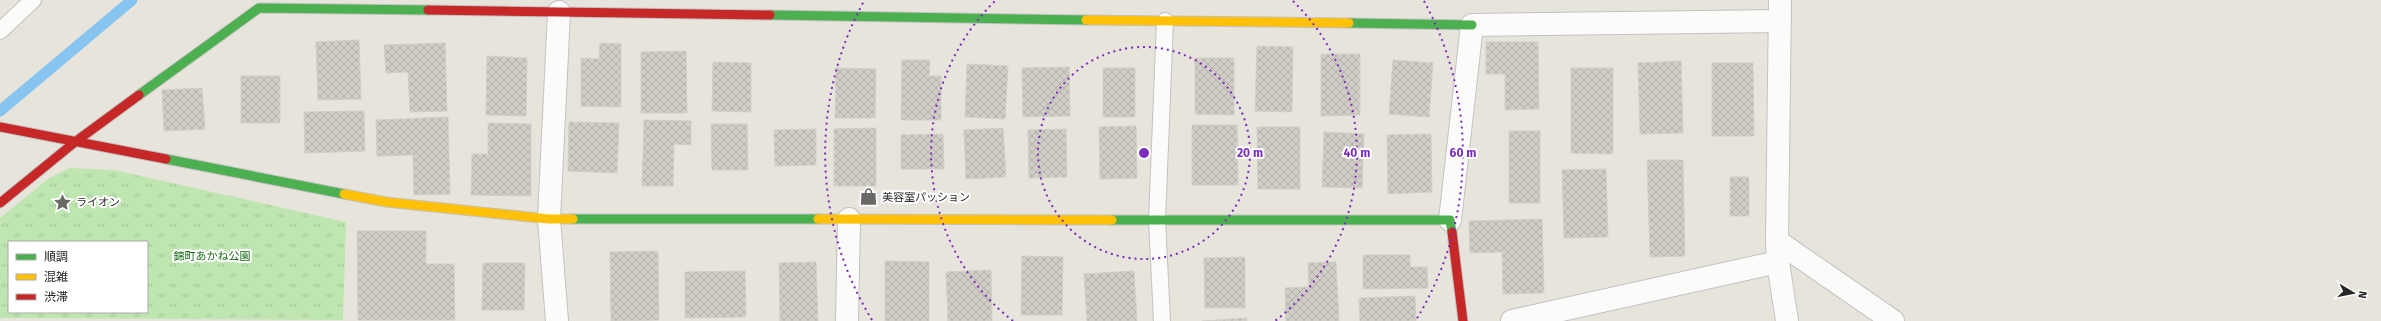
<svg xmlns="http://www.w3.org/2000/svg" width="2381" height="321" viewBox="0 0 2381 321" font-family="'Fira Sans','Noto Sans JP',sans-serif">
	<defs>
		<pattern id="park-tufts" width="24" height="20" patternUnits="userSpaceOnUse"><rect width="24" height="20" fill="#bfe6b1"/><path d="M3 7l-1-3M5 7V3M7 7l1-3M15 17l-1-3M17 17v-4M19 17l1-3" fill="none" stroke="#a4c598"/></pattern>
		<pattern id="building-cross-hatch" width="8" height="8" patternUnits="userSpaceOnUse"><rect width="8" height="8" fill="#d0cdc7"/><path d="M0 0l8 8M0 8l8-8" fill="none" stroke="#b3b0ab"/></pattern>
	</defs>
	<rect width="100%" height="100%" fill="#e7e4dc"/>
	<path fill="url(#park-tufts)" fill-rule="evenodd" d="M69,168L114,170L346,222L343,320L0,318V218L48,179ZM9,242H147V312H9Z"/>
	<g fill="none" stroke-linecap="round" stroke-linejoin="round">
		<path stroke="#88c4f0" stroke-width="11" d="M0,111L132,0"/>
	</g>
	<path fill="url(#building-cross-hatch)" stroke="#d2cfc8" d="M359,40L361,99L318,100L316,42Z
		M1486,42H1538L1539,109L1505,110V74H1486Z
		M445,43L447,111L410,112L408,72L386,73L384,45Z
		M600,43L621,44V107L581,106V58L599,59Z
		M1257,46L1293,47L1292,112L1255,111Z
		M686,51L687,113H641V52Z
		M1321,54H1360V115L1321,116Z
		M487,56L527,58L526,116L486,115Z
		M1195,58H1234V115L1195,114Z
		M902,60H930L929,76H941V120H901Z
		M1393,60L1433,63L1429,117L1389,114Z
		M1681,61L1683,133L1640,134L1638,63Z
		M713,62L751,63V112L712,111Z
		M1712,63H1753L1754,136H1712Z
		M967,64L1008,66L1005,119L965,117Z
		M1069,67L1070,116L1023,117L1022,68Z
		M836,68L876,69L875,118H835Z
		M1103,68H1135V117H1103Z
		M1571,68H1613V154L1571,153Z
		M241,76H280V123H241Z
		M202,88L205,129L164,131L162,90Z
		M364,111L365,151L305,153L304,112Z
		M448,117L450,194L414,195L413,155L377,156L376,120Z
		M644,120L691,121V145L674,144L673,186H642Z
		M569,122L619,123L617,173L568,171Z
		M488,123L531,124V196L471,195L472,154H488Z
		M711,124H747L748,170H712Z
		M1192,125H1237L1238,185H1192Z
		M1136,126L1137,178L1100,179L1099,127Z
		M1257,127H1300V189H1258Z
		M876,128V186H834V129Z
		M1003,128L1006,177L966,179L964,130Z
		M816,129V165L775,166L774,130Z
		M1066,129L1067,177L1029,178L1028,130Z
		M1509,131H1540V203H1509Z
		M1324,132L1364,134L1362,188L1322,187Z
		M943,134L944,169H901V135Z
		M1431,134L1432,192L1388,194L1387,135Z
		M1647,160H1683L1685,256L1650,257Z
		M1606,169L1608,237L1564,238L1562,170Z
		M1730,177H1749V216H1730Z
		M1542,219L1544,293L1503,294L1502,252L1470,253L1469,221Z
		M357,231H426V264H454L455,320H358Z
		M658,251L659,320L611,321L610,252Z
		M1363,255H1410V267H1427L1428,288L1363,289Z
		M1022,256L1063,257L1062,315H1021Z
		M1245,257V308H1205L1204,258Z
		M885,261L929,262V321H885Z
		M816,262L818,321H780L779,263Z
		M1336,262L1339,321H1286L1285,288L1309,287L1308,263Z
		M483,263H525L524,310H482Z
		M991,270L992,321H948L946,272Z
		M745,271L746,317L685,318V272Z
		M1134,271L1137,321H1087L1084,274Z
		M1415,296L1416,321H1360L1359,298Z
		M1247,318V321H1202Z"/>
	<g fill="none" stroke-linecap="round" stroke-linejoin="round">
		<defs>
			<path id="lane" d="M0,31L33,0
				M1162,321L1157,220L1165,21"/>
			<path id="street" d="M1780,0L1777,241L1778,262L1787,321
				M1450,220L1472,25L1780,21
				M1777,241L1893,321
				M557,321L549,219L559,12
				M847,321L849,219
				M1512,321L1778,262"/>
			<path id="fast" d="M770,15L1086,20
				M1349,23L1472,25
				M139,95L259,8L428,10
				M166,159L344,194
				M573,219H818
				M1112,220H1450L1452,232"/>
			<path id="slow" d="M1086,20L1349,23
				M344,194L386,202L549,219H573
				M818,219L1112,220"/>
			<path id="jam" d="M428,10L770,15
				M0,127L166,159
				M0,203L75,142L139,95
				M1452,232L1463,321"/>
		</defs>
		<use href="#lane" stroke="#c3c2c2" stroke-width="18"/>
		<use href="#street" stroke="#c3c2c2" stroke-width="24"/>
		<use href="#fast" stroke="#c3c2c2" stroke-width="11"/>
		<use href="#slow" stroke="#c3c2c2" stroke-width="11"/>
		<use href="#jam" stroke="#c3c2c2" stroke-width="11"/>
		<use href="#lane" stroke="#fbfbfa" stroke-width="16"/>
		<use href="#street" stroke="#fbfbfa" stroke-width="22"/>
		<use href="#fast" stroke="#4caf50" stroke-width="9"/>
		<use href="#slow" stroke="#ffc107" stroke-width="9"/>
		<use href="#jam" stroke="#c62828" stroke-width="9"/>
	</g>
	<g fill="none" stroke="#7b2cbf" stroke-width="2" stroke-dasharray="2 4">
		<circle cx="1144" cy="153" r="106"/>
		<path d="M1013 321A213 213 0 0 1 995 1M1293 1A213 213 0 0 1 1275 321"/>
		<path d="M872 320A319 319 0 0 1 864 1M1424 1A319 319 0 0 1 1416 320"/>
	</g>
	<defs>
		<symbol id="shop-bare" viewBox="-9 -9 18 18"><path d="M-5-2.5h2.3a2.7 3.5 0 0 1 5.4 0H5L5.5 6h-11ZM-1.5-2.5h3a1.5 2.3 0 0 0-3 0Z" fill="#6a6966" stroke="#fff" stroke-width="2.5" paint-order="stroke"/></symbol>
		<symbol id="sight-bare" viewBox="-9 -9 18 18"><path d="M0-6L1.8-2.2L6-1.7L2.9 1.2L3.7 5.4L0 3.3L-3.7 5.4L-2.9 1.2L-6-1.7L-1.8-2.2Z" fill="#6a6966" stroke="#fff" stroke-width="2.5" paint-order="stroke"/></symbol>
	</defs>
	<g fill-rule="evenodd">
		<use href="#shop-bare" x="856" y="184" width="25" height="25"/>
		<use href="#sight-bare" x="50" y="190" width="25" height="25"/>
	</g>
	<g text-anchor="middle" stroke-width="4" stroke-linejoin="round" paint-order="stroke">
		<g font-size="11" fill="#272727" stroke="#fff" text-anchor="start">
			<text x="882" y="201">美容室パッション</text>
			<text x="76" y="206">ライオン</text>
		</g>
		<g font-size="11" fill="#166913" stroke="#fff">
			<text x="212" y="260">錦町あかね公園</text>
		</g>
	</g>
	<circle cx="1144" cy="153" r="6" fill="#7b2cbf" stroke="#fff" stroke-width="2"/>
	<g font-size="12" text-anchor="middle" font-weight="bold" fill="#7b2cbf" stroke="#fff" stroke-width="4" stroke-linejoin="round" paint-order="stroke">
		<text x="1250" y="157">20 m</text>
		<text x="1357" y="157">40 m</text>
		<text x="1463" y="157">60 m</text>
	</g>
	<rect x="8" y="241" width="140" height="72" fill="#ffffff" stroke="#a9a9a9"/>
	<rect x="16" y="254" width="20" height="6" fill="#4caf50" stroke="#a9a9a9"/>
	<text x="44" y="261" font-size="12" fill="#272727">順調</text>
	<rect x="16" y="274" width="20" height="6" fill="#ffc107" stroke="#a9a9a9"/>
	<text x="44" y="281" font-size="12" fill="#272727">混雑</text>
	<rect x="16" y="294" width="20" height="6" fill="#c62828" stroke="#a9a9a9"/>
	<text x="44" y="301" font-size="12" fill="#272727">渋滞</text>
	<g transform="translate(2353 293) rotate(100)" stroke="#ffffff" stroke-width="3" paint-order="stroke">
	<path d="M0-3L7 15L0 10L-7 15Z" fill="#272727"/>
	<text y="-6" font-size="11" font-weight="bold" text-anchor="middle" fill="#272727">N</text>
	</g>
</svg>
